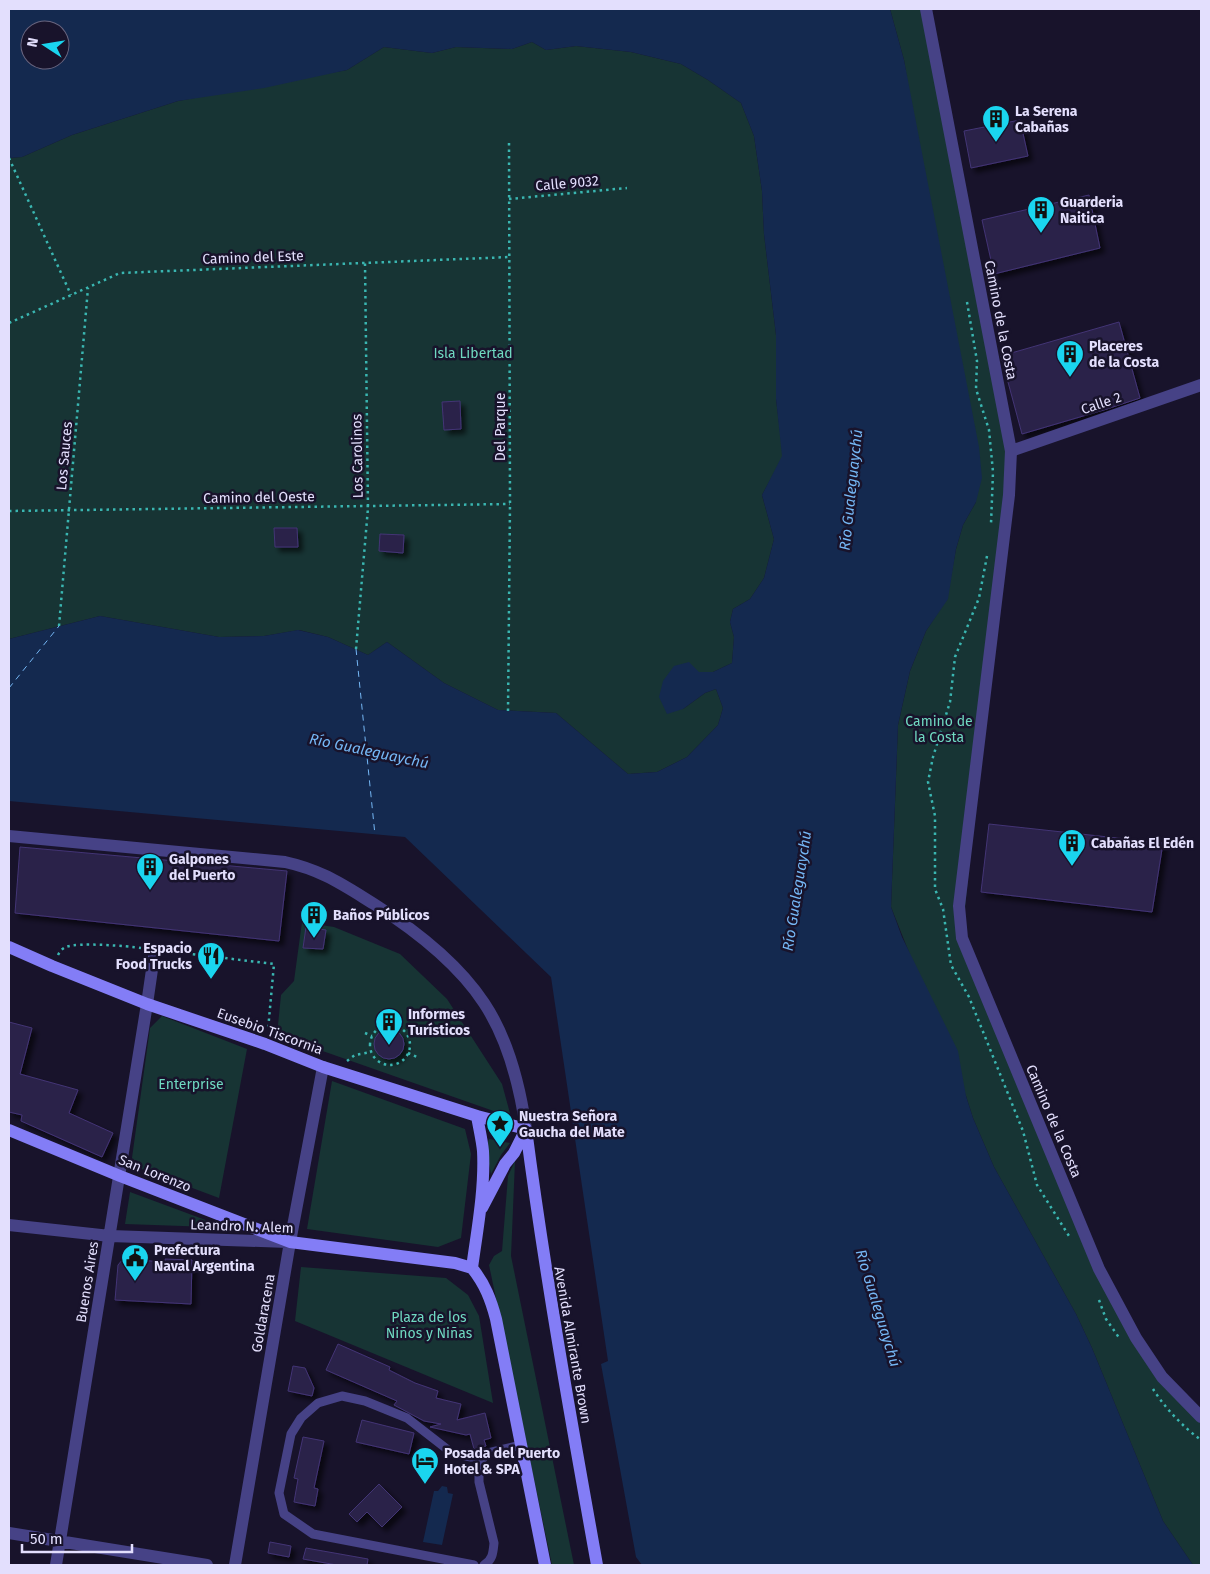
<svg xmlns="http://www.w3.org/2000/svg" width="1210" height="1574" viewBox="0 0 1210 1574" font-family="'Fira Sans',sans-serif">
	<defs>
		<filter id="shadow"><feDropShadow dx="4.5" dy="4.5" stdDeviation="2.5" flood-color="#0009"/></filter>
	</defs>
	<rect width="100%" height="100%" fill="#18132b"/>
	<path fill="#173434" d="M890,9H926L1011,451L962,938L1135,1338L1201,1417V1565H1193L1163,1521L1092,1348L1076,1314L994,1167L973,1118L966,1096L891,907L898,725L910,671L926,631L947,599L956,549L963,525L976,502L904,60Z
		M532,42L546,50L576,46L631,52L681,64L708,80L741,103L754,136L762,191L764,234L776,335V399L783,456L762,495L774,539L764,578L750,599L733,609L730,622L734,637L732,663L713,672H699L683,709L705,693L716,689L723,708L718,725L687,757L657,772L628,774L556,713L498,710L444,683L387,642L368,655L328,637L299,630L264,636L219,637L100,616L9,639V158L22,157L72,135L178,101L347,70L384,47L432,53L456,47L512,49Z
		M302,922L334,927L400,954L447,999L502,1084L511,1117L277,1035L281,995L294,981Z
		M162,1016L247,1049L219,1198L131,1165L150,1028Z
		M332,1081L465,1129L471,1154L461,1238L438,1247L307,1229Z
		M489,1139L510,1143L501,1155L491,1174L486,1149Z
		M515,1161L511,1256L574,1565H552L489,1265L494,1256L502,1251L508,1176Z
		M130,1192L211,1222V1227L125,1224Z
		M301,1267L446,1278L468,1295L479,1316L493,1403L295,1321Z"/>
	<path fill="#14294f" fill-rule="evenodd" d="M9,9H890L904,60L979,447L982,478L976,502L963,525L956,549L948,599L926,631L910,671L898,725L891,907L902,937L958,1051L966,1096L973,1118L994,1167L1076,1314L1092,1348L1163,1521L1193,1565H642L636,1557L601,1364L608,1361L551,977L405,837L9,801V639L100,616L219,637L264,636L298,630L328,637L368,655L387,642L444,683L498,710L556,713L628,774L657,772L687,757L718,725L723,708L716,689L705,693L683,709L667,714L659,697L663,681L674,666L689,662L699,672H713L732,663L734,637L730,622L733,609L750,599L764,578L774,539L762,495L782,456L776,399V335L764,234L762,191L754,136L741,103L708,80L681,64L631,52L576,46L546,50L532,42L512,49L456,47L432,53L384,47L347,70L264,88L178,101L72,135L22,157L9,158ZM30,30H60V60H30Z
		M442,1486L447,1487L448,1493L453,1494L442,1545L423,1542L434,1491H438Z"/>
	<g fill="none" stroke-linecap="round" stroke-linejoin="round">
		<path stroke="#75b7f5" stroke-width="1" stroke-dasharray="6 5" stroke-linecap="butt" d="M356,649L375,835
			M9,688L59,626"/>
	</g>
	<path fill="#2a214a" stroke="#433575" filter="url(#shadow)" d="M1020,120L1028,156L971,168L964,131Z
		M1089,195L1100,248L994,274L982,220Z
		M1119,322L1140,398L1107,409L1022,434L1001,356Z
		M460,401L461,429L444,430L442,402Z
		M274,528H297L298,547H275Z
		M380,534L404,535L403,553L379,551Z
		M989,824L1163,843L1152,912L981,892Z
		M20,847L287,871L279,941L15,913Z
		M306,927L326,930L323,949L303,948Z
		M9,1022L32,1028L20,1074L78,1090L69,1113L113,1133L102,1157L21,1121L22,1115L9,1112Z
		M374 1044a15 15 0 1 1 30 0a15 15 0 1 1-30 0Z
		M123,1259L165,1262V1259L192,1260L191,1304L115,1300L118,1265Z
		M338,1344L390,1367L389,1370L415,1383L438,1391L436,1398L461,1404L457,1420L485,1413L491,1438L484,1440L486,1446L474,1449L470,1434L466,1435L430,1427L441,1424L424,1421L394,1405L397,1401L326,1370Z
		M293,1366L305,1368L314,1388L312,1396L288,1391Z
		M362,1420L414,1433L409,1454L356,1442Z
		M303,1437L324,1441L314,1488L318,1489L315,1506L294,1502L298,1479L294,1478Z
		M379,1484L402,1507L382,1527L367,1512L357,1522L349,1514Z
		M270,1542L291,1546L289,1557L268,1553Z
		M306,1548L368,1559L367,1565H337L303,1559Z"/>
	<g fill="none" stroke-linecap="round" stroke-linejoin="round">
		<path stroke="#3ab6b1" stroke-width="2.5" stroke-dasharray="2.5 4" stroke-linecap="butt" d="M9,158L71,295
			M509,199L627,188
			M967,302L977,361L976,389L989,430L993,472L991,524
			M9,323L120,273L510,257
			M9,511L510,504
			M987,556L979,598L955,657L950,702L933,757L928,782L935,816V889L943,909L951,965L969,997L1023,1131L1037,1185L1069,1236
			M59,626L88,288
			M356,649L368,508L365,263
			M508,711L510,504L509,143
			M167,951L274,964L268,1030
			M58,955C60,951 63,948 66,947C78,942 127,946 141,948
			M370 1045a20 20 0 1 1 40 0a20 20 0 1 1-40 0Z
			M398,1026L401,1020
			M365,1033L372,1036
			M408,1053L417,1057
			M347,1061L355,1055L371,1052
			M1099,1300L1106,1319L1120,1339
			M1153,1389C1165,1408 1183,1427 1201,1440"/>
		<path stroke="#464286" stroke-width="9" d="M474,1565L313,1534L284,1514L279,1493L291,1434L301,1418L318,1403L342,1396L365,1401L407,1418L452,1453L471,1457L521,1445
			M484,1565C493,1560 493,1552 494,1543L479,1482V1465L486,1453"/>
		<path stroke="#464286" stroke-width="12" d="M147,1004L155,949"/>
		<path stroke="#464286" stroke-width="12" d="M926,9L1011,451L1009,495L959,906L962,938L1099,1269L1136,1338L1162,1377L1201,1417
			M1011,451L1201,385
			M9,836L285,862C322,870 343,885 374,904C415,930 457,962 484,1003C508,1039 520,1087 526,1129
			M9,1225L110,1236L288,1242
			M9,1533L207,1565
			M56,1565L147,1004
			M235,1565L290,1242L323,1067"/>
		<path stroke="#837df6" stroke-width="12" d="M9,947L52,966L147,1004L265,1044L323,1067L477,1116L526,1129
			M526,1129C545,1275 571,1420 597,1565
			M9,1130L120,1176L290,1242L455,1263L472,1268
			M482,1208L505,1164L514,1153L526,1129
			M472,1268C485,1284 491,1300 496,1319L545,1565
			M472,1268C477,1231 485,1189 483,1151C482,1140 479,1128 477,1116"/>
	</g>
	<defs>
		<symbol id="building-pin" viewBox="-11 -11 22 30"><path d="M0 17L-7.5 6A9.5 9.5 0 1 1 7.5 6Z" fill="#1ad5ef" stroke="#18132b"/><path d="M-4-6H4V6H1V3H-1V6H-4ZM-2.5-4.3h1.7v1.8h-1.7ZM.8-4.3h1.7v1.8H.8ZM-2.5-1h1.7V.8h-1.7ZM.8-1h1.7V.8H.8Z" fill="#111"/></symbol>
		<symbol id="restaurant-pin" viewBox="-11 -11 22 30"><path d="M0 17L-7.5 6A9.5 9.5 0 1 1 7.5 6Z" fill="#1ad5ef" stroke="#18132b"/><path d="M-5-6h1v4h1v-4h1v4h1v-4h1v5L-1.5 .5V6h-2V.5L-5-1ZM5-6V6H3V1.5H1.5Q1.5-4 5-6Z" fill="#111"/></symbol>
		<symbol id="sight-pin" viewBox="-11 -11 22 30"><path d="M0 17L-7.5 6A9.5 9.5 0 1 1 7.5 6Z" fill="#1ad5ef" stroke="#18132b"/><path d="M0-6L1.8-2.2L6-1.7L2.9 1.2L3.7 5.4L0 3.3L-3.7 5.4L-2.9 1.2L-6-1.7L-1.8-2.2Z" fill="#111"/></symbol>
		<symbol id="civic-pin" viewBox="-11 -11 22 30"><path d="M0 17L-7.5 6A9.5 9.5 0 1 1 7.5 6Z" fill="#1ad5ef" stroke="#18132b"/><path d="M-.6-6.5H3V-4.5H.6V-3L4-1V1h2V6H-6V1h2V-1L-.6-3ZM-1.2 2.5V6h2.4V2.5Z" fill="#111"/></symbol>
		<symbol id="hotel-pin" viewBox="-11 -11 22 30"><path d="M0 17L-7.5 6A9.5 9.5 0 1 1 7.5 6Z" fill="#1ad5ef" stroke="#18132b"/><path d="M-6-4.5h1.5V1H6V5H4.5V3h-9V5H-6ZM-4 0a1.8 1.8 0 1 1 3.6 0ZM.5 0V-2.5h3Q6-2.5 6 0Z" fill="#111"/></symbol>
	</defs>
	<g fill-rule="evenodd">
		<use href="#building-pin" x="980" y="103" width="32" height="43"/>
		<use href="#building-pin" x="1025" y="194" width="32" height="43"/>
		<use href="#building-pin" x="1054" y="338" width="32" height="43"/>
		<use href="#building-pin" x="1056" y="827" width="32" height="43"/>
		<use href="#building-pin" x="134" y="851" width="32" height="43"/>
		<use href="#building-pin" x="298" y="899" width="32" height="43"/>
		<use href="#restaurant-pin" x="195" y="940" width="32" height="43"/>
		<use href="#building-pin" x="373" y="1006" width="32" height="43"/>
		<use href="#sight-pin" x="484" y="1108" width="32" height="43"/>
		<use href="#civic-pin" x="119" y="1242" width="32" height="43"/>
		<use href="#hotel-pin" x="409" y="1445" width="32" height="43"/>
	</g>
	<g text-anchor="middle" stroke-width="5" stroke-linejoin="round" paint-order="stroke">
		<g font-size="14" font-weight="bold" fill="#e3dffd" stroke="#18132b" text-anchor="start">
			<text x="1015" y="116">La Serena<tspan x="1015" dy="16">Cabañas</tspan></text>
			<text x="1060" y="207">Guarderia<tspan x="1060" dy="16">Naitica</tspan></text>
			<text x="1089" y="351">Placeres<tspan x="1089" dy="16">de la Costa</tspan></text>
			<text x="1091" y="848">Cabañas El Edén</text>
			<text x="169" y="864">Galpones<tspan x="169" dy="16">del Puerto</tspan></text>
			<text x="333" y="920">Baños Públicos</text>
			<text x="192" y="953" text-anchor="end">Espacio<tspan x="192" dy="16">Food Trucks</tspan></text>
			<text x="408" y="1019">Informes<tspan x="408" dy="16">Turísticos</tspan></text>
			<text x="519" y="1121">Nuestra Señora<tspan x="519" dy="16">Gaucha del Mate</tspan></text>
			<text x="154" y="1255">Prefectura<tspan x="154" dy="16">Naval Argentina</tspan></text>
			<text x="444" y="1458">Posada del Puerto<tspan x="444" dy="16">Hotel &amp; SPA</tspan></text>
		</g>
		<g font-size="14" fill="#e3dffd" stroke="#18132b">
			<text transform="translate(567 183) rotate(-5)" y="5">Calle 9032</text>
			<text transform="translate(253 257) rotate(-2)" y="5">Camino del Este</text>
			<text transform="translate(1001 320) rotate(79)" y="5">Camino de la Costa</text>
			<text transform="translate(1101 403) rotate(-19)" y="5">Calle 2</text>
			<text transform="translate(500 427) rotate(-90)" y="5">Del Parque</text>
			<text transform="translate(64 456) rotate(-85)" y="5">Los Sauces</text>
			<text transform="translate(357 456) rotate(-91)" y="5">Los Carolinos</text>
			<text transform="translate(259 497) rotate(-1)" y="5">Camino del Oeste</text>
			<text transform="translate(270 1031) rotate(20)" y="5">Eusebio Tiscornia</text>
			<text transform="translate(1054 1121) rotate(67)" y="5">Camino de la Costa</text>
			<text transform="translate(155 1173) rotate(22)" y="5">San Lorenzo</text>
			<text transform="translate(242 1226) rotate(2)" y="5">Leandro N. Alem</text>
			<text transform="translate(87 1282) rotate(-81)" y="5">Buenos Aires</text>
			<text transform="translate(263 1313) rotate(-80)" y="5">Goldaracena</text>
			<text transform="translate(573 1345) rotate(80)" y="5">Avenida Almirante Brown</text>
		</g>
		<g font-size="14" fill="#6fd9c1" stroke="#18132b">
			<text x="473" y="358">Isla Libertad</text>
			<text x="939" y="726">Camino de<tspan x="939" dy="16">la Costa</tspan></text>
			<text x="191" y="1089">Enterprise</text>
			<text x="429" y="1322">Plaza de los<tspan x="429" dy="16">Niños y Niñas</tspan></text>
		</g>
		<g font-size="15" font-style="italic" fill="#75b7f5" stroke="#18132b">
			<text transform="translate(851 490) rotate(-84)" y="5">Río Gualeguaychú</text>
			<text transform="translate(369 751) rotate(12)" y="5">Río Gualeguaychú</text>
			<text transform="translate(797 891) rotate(-81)" y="5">Río Gualeguaychú</text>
			<text transform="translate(878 1308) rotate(73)" y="5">Río Gualeguaychú</text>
		</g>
	</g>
	<rect width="1210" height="1574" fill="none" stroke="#e3dffd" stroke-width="20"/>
	<g transform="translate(45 45) rotate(282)"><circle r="24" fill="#18132b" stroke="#69657f"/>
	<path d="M0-4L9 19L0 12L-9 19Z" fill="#1ad5ef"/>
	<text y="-8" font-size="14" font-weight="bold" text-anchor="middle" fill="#e3dffd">N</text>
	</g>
	<path d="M22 1544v8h110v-8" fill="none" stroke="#e3dffd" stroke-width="2.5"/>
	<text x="30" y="1544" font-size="15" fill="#e3dffd" stroke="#18132b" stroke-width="4" paint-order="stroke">50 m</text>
</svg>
